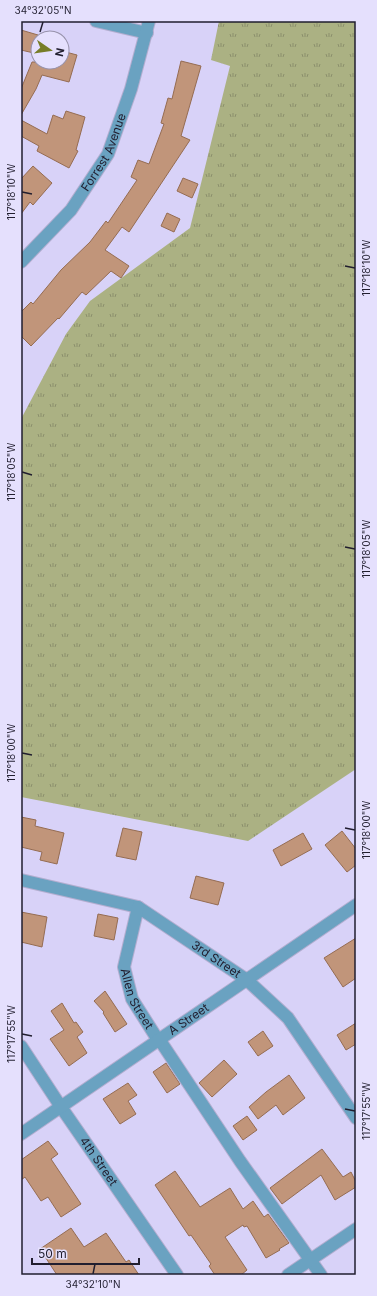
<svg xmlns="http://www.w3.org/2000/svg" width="377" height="1296" viewBox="0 0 377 1296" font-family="Inter,sans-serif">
	<defs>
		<pattern id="grass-tufts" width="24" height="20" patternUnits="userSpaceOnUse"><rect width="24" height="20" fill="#abb183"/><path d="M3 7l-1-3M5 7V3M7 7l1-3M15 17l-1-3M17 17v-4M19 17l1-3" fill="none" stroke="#8b8f6c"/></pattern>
	</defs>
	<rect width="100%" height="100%" fill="#d8d2f8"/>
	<path fill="url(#grass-tufts)" d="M219,21H356V769L248,841L21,797V419L66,334L90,301L190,228L230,66L211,60Z"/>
	<path fill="#c1957a" stroke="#956c52" d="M21,30L38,35V54L21,50Z
		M62,51L77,55L69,82L42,75L36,89L21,115V89L32,62H62Z
		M181,61L201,66L181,136L190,140L129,232L122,227L105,250L129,266L121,278L111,271L86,295L82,292L59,319L58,318L31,346L21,336V312L31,302L33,304L61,270L90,242L106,221L108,223L137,180L131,177L138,160L149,164L164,124L161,123L168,98L172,99Z
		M66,111L85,117L76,150L78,151L69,168L37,151L39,146L21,136V120L47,134L53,115L63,119Z
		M33,166L52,183L33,205L30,202L21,214V179Z
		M183,178L198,184L192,198L177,191Z
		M167,213L180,219L174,232L161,226Z
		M21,817L36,820L35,826L64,833L57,864L40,860L42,852L21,847Z
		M123,828L142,832L136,860L116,856Z
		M342,831L356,849V865L347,872L325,845Z
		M303,833L312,849L281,866L273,850Z
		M196,876L224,883L218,905L190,898Z
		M21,912L47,917L42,947L21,942Z
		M98,914L118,918L114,940L94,936Z
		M356,938V978L343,987L324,958Z
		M105,991L127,1024L115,1032L103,1013L104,1012L94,1001Z
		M62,1003L74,1023L76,1022L83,1032L77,1037L87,1053L69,1066L50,1039L64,1030L51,1011Z
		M356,1023V1044L346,1050L337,1035Z
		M263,1031L273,1046L258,1056L248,1042Z
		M224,1060L237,1074L212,1097L199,1083Z
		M166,1063L180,1084L167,1093L153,1072Z
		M289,1075L305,1098L283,1115L276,1105L258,1119L249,1107L266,1092Z
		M128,1083L137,1095L128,1101L136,1114L120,1124L103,1099Z
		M247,1116L257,1130L243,1140L233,1126Z
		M48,1141L58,1154L51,1159L81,1204L61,1217L48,1197L41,1201L25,1177L21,1180V1160Z
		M322,1149L343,1177L351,1172L356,1182V1187L335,1200L321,1175L282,1204L270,1188Z
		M175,1171L200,1207L230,1188L243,1209L253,1201L264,1217L268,1214L289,1243L279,1249L280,1250L266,1258L247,1226L244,1227L243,1225L225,1237L247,1270L241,1275H215L209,1266L211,1264L191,1235L189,1236L155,1185Z
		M71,1228L84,1247L106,1233L126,1262L129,1260L139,1275H57L40,1249Z"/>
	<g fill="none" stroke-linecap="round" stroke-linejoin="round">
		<defs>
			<g id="minor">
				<path d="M96,21L147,33"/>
				<path id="s1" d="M21,262L71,210L108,154L131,89L149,21"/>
				<path id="s2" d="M21,880L138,907L247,980L288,1018L356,1118"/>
				<path id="s3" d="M138,907L124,967L132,999L158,1040"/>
				<path d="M159,1039L240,1161L321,1275"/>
				<path id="s4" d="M21,1046L61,1107L177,1275"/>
				<path id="s5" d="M21,1134L356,905"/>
				<path d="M288,1275L356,1229"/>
			</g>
		</defs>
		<use href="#minor" stroke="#b3aed0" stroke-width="14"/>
		<use href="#minor" stroke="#6aa2c1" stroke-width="12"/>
	</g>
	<path fill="none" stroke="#211e2f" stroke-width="1.5" d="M40,32L43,22M22,192L32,194M345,266L355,268M22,472L32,475M345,547L355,549M22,753L32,755M345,828L355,830M22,1034L32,1036M345,1109L355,1111M93,1274L95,1264"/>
	<g text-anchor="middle" stroke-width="4" stroke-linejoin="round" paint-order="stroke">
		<g font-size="12" fill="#211e2f" stroke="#e5e0fd">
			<text dy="4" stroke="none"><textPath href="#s1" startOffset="139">Forrest Avenue</textPath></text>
			<text dy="4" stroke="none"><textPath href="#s2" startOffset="214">3rd Street</textPath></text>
			<text dy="4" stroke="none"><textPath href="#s3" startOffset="96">Allen Street</textPath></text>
			<text dy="4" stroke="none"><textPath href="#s5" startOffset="203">A Street</textPath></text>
			<text dy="4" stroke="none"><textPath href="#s4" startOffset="139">4th Street</textPath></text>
		</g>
	</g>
	<rect width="377" height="1296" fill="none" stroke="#e5e0fd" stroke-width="44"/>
	<g transform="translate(50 50) rotate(103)"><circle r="19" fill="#e5e0fd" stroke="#9792ab"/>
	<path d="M0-3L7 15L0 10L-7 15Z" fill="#777d27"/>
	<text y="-6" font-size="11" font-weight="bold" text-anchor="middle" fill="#211e2f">N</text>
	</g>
	<path d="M32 1258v6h107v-6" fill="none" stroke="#211e2f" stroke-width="2"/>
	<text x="38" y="1258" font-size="12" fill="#211e2f" stroke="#e5e0fd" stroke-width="3" paint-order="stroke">50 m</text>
	<rect x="22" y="22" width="333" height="1252" fill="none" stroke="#211e2f" stroke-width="1.5"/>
	<g font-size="10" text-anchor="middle" fill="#211e2f">
		<text x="43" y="14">34°32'05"N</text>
		<text transform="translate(11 192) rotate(-90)" y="4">117°18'10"W</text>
		<text transform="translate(366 268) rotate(-90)" y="4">117°18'10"W</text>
		<text transform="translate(11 472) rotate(-90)" y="4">117°18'05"W</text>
		<text transform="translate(366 549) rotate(-90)" y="4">117°18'05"W</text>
		<text transform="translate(11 753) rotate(-90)" y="4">117°18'00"W</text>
		<text transform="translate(366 830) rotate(-90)" y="4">117°18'00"W</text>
		<text transform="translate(11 1034) rotate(-90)" y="4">117°17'55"W</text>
		<text transform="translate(366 1111) rotate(-90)" y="4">117°17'55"W</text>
		<text x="93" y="1288">34°32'10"N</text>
	</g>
</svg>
